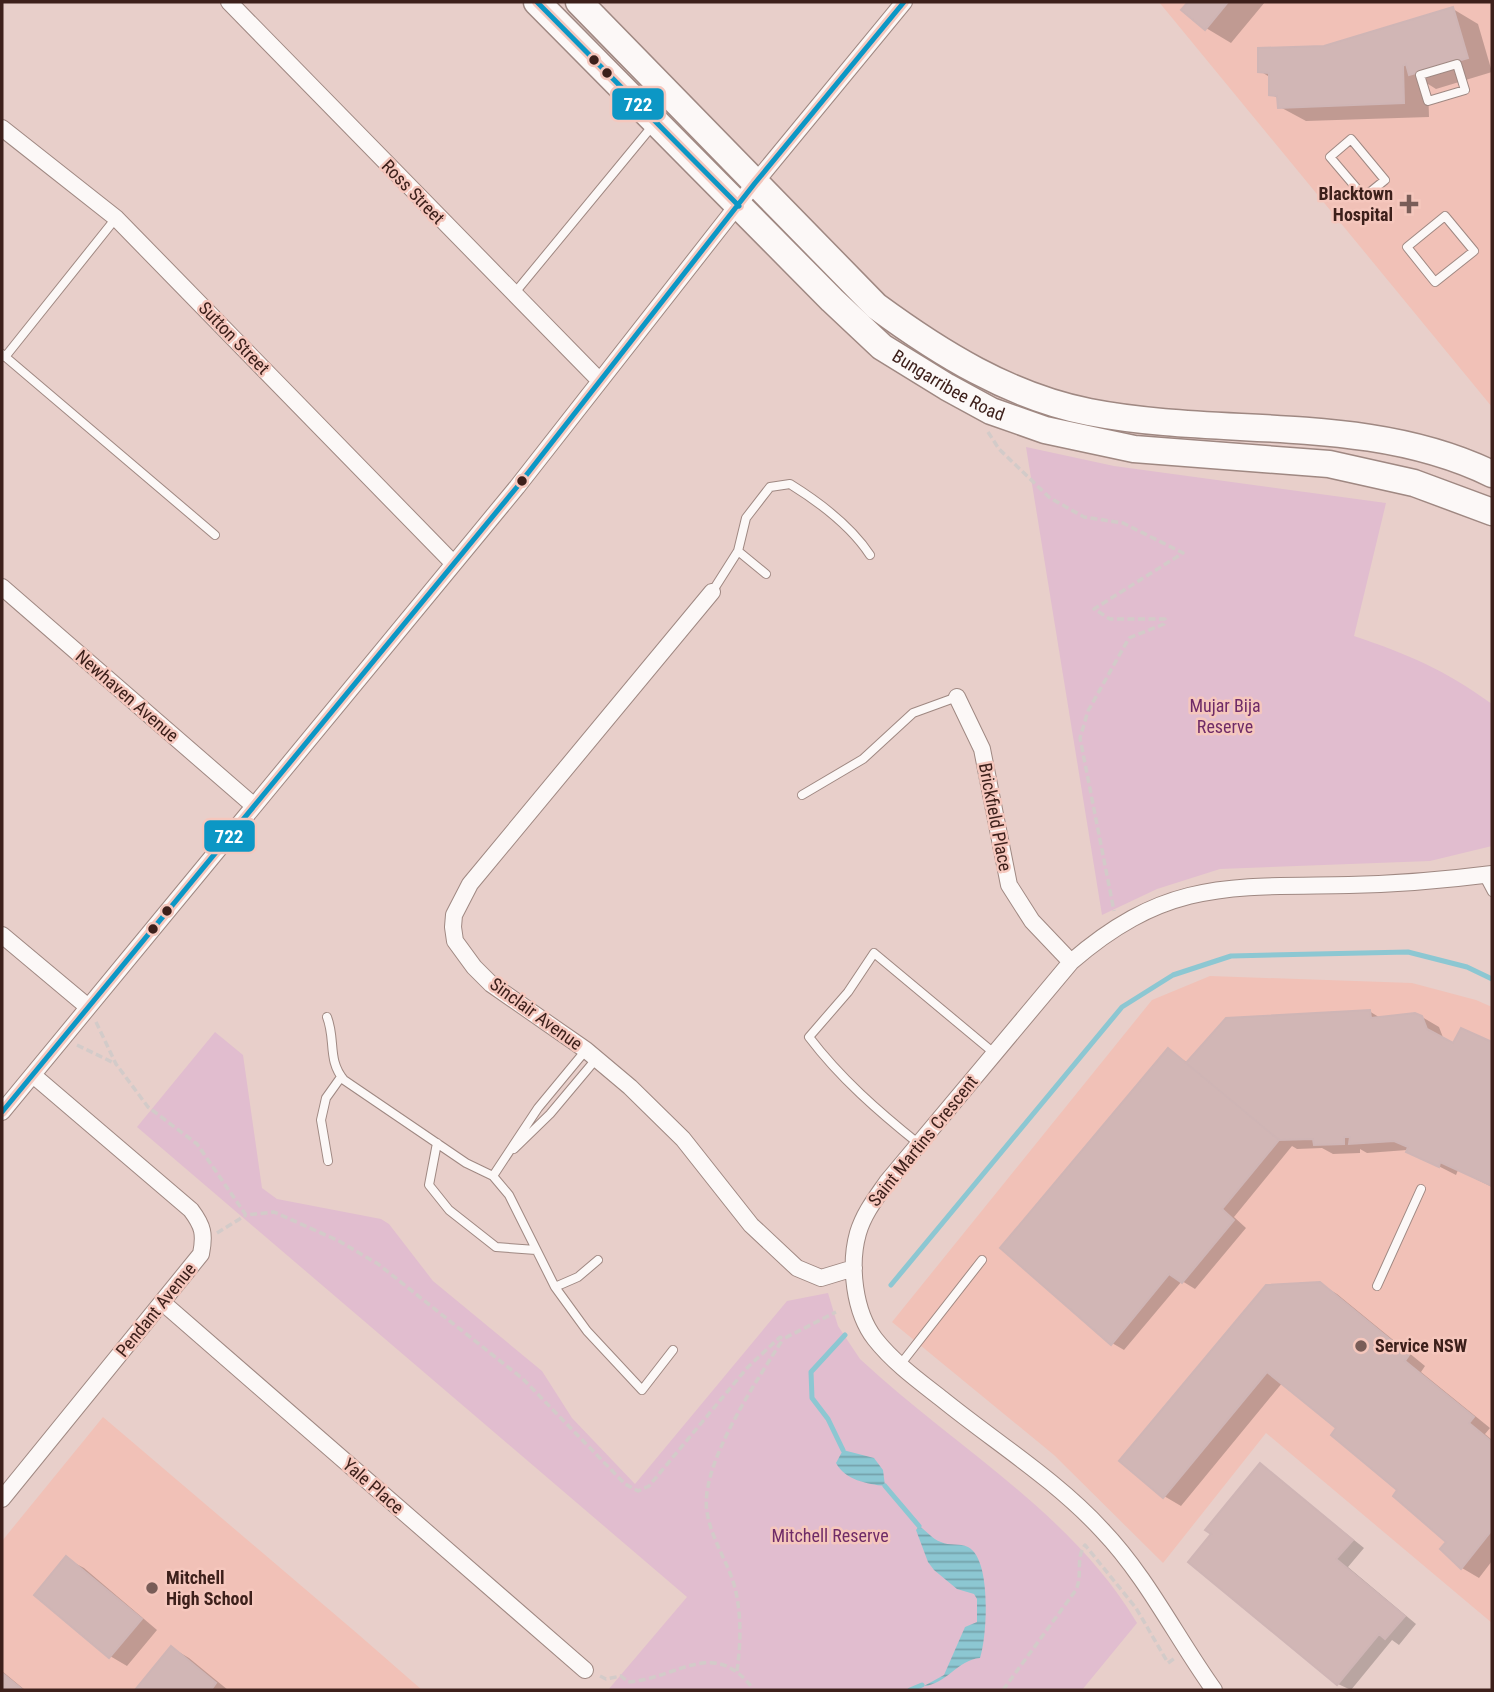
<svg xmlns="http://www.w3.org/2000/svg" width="1494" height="1692" viewBox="0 0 1494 1692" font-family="'Roboto Condensed',sans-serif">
	<defs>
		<pattern id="water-rules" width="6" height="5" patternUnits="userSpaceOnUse" patternTransform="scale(1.75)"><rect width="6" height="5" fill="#8cc7d2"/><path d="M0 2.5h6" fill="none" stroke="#74a1aa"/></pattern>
	</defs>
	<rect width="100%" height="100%" fill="#e8cfca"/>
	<path fill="#f1c1b7" d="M1159,2H1492V407Z
		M1210,976L1412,983L1476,1000L1492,1007V1623L1266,1433L1163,1563L1054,1455L892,1322L1152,1000Z
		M103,1417L359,1635L422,1690H2V1541Z"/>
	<path fill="#e1bdcf" d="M1026,447L1114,466L1386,503L1354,636C1410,655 1443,669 1492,704V846L1430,861L1220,869L1157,889L1102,915Z
		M215,1032L243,1055L262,1188L277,1199L381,1219L389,1224L433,1281L542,1371L572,1418L635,1484L787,1301L828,1293L838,1326L860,1359C953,1446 1071,1512 1137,1623L1082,1690H608L687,1597L137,1127Z"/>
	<path fill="url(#water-rules)" d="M843,1450L874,1458L883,1470L885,1486C867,1484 845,1480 836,1463Z
		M919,1526C927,1531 932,1539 941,1542C949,1546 960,1543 968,1547C992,1559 987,1637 980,1658C957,1660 947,1684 924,1686L944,1675L965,1627L977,1622V1599L974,1594L957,1589L934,1570L928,1562L916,1530Z"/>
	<path fill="#0003" d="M1190,2H1265L1231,43L1206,28L1184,10Z
		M1453,9L1478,24L1492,72L1436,89L1428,84L1429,117L1306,121L1280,107L1279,99L1271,94V78L1260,71Z
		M1369,1011L1382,1019L1422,1017L1439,1027L1444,1040L1454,1045L1462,1030L1492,1044V1187L1458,1170L1456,1175L1407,1150L1367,1153L1360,1149V1153L1333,1154L1322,1148L1297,1149L1292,1146L1234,1217L1246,1228L1195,1289L1182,1281L1124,1350L1112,1343L1168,1050L1188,1063Z
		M1320,1284L1337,1294L1425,1366L1421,1372L1490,1428L1485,1434L1492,1440V1561L1479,1578L1462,1568L1442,1549L1448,1541L1339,1428L1283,1382L1181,1506L1164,1496Z
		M1261,1465L1364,1548L1348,1567L1416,1624L1399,1645L1392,1640L1351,1690L1338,1684L1213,1534Z
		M67,1559L84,1568L157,1630L127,1666L110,1656Z
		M172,1648L189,1658L228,1690H137Z
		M2,1671L25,1690H2Z"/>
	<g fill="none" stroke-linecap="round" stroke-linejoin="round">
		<path stroke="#8cc7d2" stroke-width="5" d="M891,1285L1122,1007L1173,975L1231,956L1408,952L1467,967L1492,979
			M843,1450L828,1419L812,1398L811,1372L845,1335
			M885,1486L919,1526
			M910,1690L922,1685"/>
	</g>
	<path fill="#d1b6b5" stroke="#cfb5b5" stroke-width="2" d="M1188,2H1228L1205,30L1181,10Z
		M1453,7L1468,58L1409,75L1406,64L1403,66L1404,103L1278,108L1277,96L1269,95V73L1258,72V48L1324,46Z
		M1370,1010L1371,1018L1415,1013L1422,1016L1427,1029L1453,1043L1461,1028L1492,1042V1186L1440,1162L1439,1167L1406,1152L1408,1147L1394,1141L1349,1144L1350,1137H1344V1144L1314,1145L1313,1139L1279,1140L1186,1063L1226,1018Z
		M1168,1048L1279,1140L1222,1209L1234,1220L1182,1283L1169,1274L1111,1345L1000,1248Z
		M1320,1282L1409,1355L1405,1361L1474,1417L1469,1423L1492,1442V1530L1461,1569L1440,1549L1446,1542L1393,1496L1397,1490L1331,1435L1336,1428L1267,1372L1163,1498L1119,1461L1266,1285Z
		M1260,1463L1353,1540L1336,1559L1405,1616L1385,1639L1379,1634L1337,1685L1188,1562L1211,1534L1205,1530Z
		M66,1556L142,1619L109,1658L34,1595Z
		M171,1646L216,1683L211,1690H135Z
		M2,1673L23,1690H2Z"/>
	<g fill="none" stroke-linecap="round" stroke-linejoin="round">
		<defs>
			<path id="service" d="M1457,64L1465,90L1428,101L1420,75Z
				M1351,139L1385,180L1364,197L1330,157Z
				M1445,216L1474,251L1435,282L1407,247Z
				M513,295L654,124
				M2,354L215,535
				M5,357L116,218
				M738,551L766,574
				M712,592L738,551L746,518L770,487L790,484C819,502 851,526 870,555
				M802,795L863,759L913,713L957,697
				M1483,875L1492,892
				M327,1017C336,1040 327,1060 344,1080L466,1163L493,1176L509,1195L555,1287L587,1331L642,1390L673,1350
				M437,1143L429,1185L449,1210L496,1247L536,1250
				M919,1144C879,1112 840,1078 809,1037L848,992L874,953L994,1053
				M514,1149L550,1114L597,1058
				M328,1161L321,1120L326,1098L341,1077
				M493,1176L538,1108L586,1050
				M1377,1286L1421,1189
				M555,1287L578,1277L598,1260
				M900,1365L982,1260"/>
			<path id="minor" d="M229,2L599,380
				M2,128L116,218L453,563
				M2,587L253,805
				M712,592L470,884L454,915L453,927L455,941L474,967L491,984L586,1050L630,1087L683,1139L751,1225L797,1268L821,1278L854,1268
				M957,697L982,749L1009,885L1032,921L1071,962
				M2,935L88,1007
				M2,1112L517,487L755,183L904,2
				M162,1302L585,1670
				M2,1499L201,1254C205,1234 203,1226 191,1210L33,1075
				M1214,1690C1176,1637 1147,1577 1102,1530C1056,1480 995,1442 942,1399C919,1381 894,1363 875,1339C854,1312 849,1265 858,1233C864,1213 876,1198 887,1182L1071,962C1167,879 1230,887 1349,885C1397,884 1445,880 1492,874"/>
			<g id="primary">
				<path id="s1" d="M537,2L832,300L882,347L947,387L991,411L1045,430L1134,449L1329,464L1414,483L1492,512"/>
				<path d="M579,2L876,306C940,353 1009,396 1089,412C1222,438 1367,413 1492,474"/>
			</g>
		</defs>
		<use href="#service" stroke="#9f8882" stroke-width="10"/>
		<use href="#minor" stroke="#9f8882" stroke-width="18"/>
		<use href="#primary" stroke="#9f8882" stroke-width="29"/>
		<path stroke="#d3cbc9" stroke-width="3.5" stroke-dasharray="7 3.5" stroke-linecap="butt" d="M988,432L999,449L1050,498L1084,517L1123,523L1183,553L1094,609L1110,619H1165L1164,624L1129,638L1088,711L1080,738L1114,911
			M96,1022L116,1064L148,1107L197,1144L246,1215L274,1212L339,1241L378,1264L523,1379L625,1484L638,1491L649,1486L747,1368L780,1337L783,1339L836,1312
			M77,1045L116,1064
			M217,1233L246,1215
			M737,1671C741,1641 742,1611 733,1581C725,1558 711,1537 707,1512C699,1465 758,1379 783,1339
			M600,1676L606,1679L621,1676L628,1682C680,1678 714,1636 754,1690
			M1003,1690L1076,1590C1083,1574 1075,1559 1085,1545L1136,1608L1168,1663L1175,1658"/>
		<use href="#service" stroke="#fcf8f7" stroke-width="8"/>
		<use href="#minor" stroke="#fcf8f7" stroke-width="16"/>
		<use href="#primary" stroke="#fcf8f7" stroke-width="26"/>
		<defs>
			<path id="bus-1" d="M537,2L739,206
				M2,1112L517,487L755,183L904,2"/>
		</defs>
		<use href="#bus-1" stroke="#f5c7bd" stroke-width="10"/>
		<use href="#bus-1" stroke="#0c97c5" stroke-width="5"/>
	</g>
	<g fill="#3d201b" stroke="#f5c7bd" stroke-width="2.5">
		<circle cx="594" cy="60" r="6"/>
		<circle cx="607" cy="73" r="6"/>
		<circle cx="522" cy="481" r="6"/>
		<circle cx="167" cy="911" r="6"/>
		<circle cx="153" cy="929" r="6"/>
	</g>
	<g fill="#795d58" stroke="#f5c7bd" stroke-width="2.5">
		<path d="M1405.5 193.5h7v7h7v7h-7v7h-7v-7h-7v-7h7z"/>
		<circle cx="1361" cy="1346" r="7"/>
		<circle cx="152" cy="1588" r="7"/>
	</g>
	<g text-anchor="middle" stroke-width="5" stroke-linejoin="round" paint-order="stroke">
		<g font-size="18" fill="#3d201b" stroke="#f5c7bd">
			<text transform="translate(413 192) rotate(46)" y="6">Ross Street</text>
			<text transform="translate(234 338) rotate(46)" y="6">Sutton Street</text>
			<text dy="6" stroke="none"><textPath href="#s1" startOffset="565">Bungarribee Road</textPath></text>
			<text transform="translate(127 696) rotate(41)" y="6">Newhaven Avenue</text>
			<text transform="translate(995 817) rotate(79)" y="6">Brickfield Place</text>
			<text transform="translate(536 1014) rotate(36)" y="6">Sinclair Avenue</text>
			<text transform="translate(923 1141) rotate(-51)" y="6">Saint Martins Crescent</text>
			<text transform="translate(156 1310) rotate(-51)" y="6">Pendant Avenue</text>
			<text transform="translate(373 1486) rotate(41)" y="6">Yale Place</text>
		</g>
		<g font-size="18" font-weight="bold" fill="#3d201b" stroke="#f5c7bd" text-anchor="start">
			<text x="1393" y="200" text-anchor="end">Blacktown<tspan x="1393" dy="21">Hospital</tspan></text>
			<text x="1375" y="1352">Service NSW</text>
			<text x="166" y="1584">Mitchell<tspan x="166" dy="21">High School</tspan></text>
		</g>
		<g font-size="18" fill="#6f2b67" stroke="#f5c7bd">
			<text x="1225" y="712">Mujar Bija<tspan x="1225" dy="21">Reserve</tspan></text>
			<text x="830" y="1542">Mitchell Reserve</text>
		</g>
	</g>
	<g stroke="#f5c7bd" stroke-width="2.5">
		<rect x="611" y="87" width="54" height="34" rx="7" fill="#0c97c5"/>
		<rect x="203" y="819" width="53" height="34" rx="7" fill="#0c97c5"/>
	</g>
	<g font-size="19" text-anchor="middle" font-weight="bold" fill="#fff">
		<text x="638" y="111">722</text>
		<text x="229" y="843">722</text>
	</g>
	<rect width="1494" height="1692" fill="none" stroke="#3d201b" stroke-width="7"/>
</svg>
